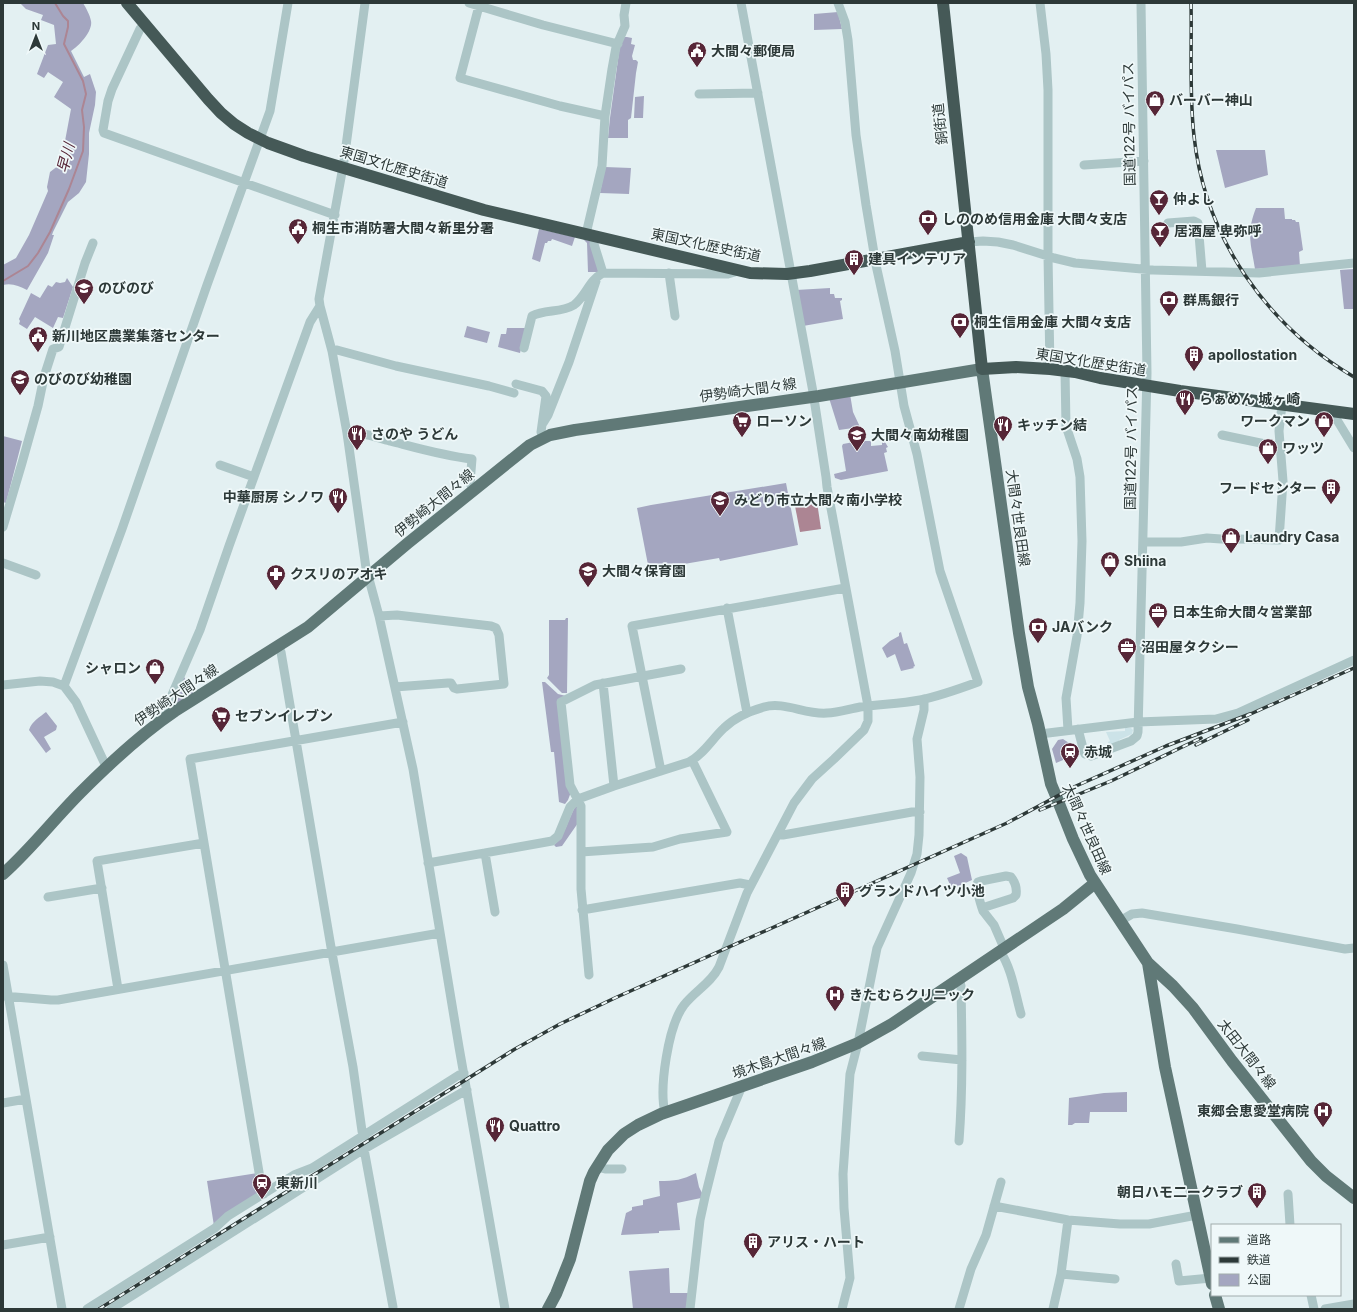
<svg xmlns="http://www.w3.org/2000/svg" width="1357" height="1312" viewBox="0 0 1357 1312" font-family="Inter,'Noto Sans JP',sans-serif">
	<rect width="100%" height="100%" fill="#e3f0f2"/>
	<path fill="#a4a6c0" d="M20,3H83C86,8 90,15 91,21C93,31 79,46 71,51L84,77L90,74L96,92L95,105L89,133V154L86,182L79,193L68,202L53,232L52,235H54L48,253L27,290C19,286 12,283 3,285V265L16,258L29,235L48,191L47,187L50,172L67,159L65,141L71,109L54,97L63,82L48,72L44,78L37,74L48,45L56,44L54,25L41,20L43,15L26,9Z
		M838,12L842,29L814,30V14Z
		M623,37H627L632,38L631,44L635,45L632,56L633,60H636L638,62L636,73L631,118L628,120V138H608L610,118L620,45Z
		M644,96L643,118H634L635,97Z
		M1216,150H1265L1268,175L1225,188Z
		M605,167L631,168L629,194L600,193Z
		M1256,208H1284L1285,219H1292V220H1295L1296,222H1299L1303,250L1299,252L1300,266L1255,269C1251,244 1246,233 1256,208Z
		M539,229L575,237L572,246L552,239L551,241H548L547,243H545L540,262L532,259Z
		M583,239L590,241L599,270L598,272H588L587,243Z
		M1354,269V309H1344L1340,270Z
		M67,278L73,287L63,318L58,317L53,328L35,317L27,329L19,324L20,321L19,319L31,293L40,298L48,285L52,287L56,282L60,283L65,282Z
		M830,288V294H834L835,298H842V300L840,301L843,319L803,326L796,290Z
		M467,326L490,332L487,343L464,337Z
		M507,328H526L520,353L498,347L501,334H506Z
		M850,394L853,412L860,427L839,430L829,398Z
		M3,436L22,441L6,503L3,502Z
		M859,441H871V446L882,445V442H885L888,447L886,448L887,452L884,453L888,471L841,480L835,478L834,474L846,471L842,446L843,444Z
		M786,483L798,545L720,561L719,558L649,570L637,508L651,505Z
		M566,618H568L567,693H562L547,678L549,675V620H565Z
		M901,632L904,644L907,643L915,666L913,667L914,668L901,671L895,654L887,658L882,648L890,641L899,636V633Z
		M183,675L193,693L170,708Z
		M542,682H545L558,694L566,696L564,698L571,792L568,800L565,804L559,802L554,752H551Z
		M46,712L57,726L56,730L44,737L51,749L46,753L29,730C32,721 40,717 46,712Z
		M1063,739L1072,745L1075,755L1056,763L1052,749L1058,740Z
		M577,804L578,823L562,846L556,847L554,845C566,835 568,817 577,804Z
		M961,853L967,857L972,880L952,889L947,878L960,873L954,856Z
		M1127,1092V1112H1090L1089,1123H1075L1072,1125H1068L1069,1098L1104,1093Z
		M257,1173L258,1187V1195L214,1226L207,1181Z
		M696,1173L699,1187L702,1193L701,1198L677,1203L680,1230L659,1231V1233L621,1235L626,1213L632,1210V1207L643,1205V1200L660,1196L659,1181C675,1181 682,1180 696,1173Z
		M669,1268L670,1293H689L687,1309H633L629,1271Z"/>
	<path fill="#cce3e8" d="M1125,728H1131L1133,730L1132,734L1119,740V741L1109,745L1108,742L1110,741L1106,732L1125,731Z"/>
	<path fill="#ac8593" d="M817,502L821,529L800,532L795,506Z"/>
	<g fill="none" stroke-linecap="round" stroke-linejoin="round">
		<path stroke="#ac8593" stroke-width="2" d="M3,281L28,266L38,253L50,232L69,189L83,151L84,127L82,110L86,94L83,81L64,44L68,27V21L63,16L55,3"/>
		<path stroke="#acc5c6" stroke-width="9" d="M365,3L344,161L319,299L320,306L332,351L347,433L366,568L379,616L413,769L459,1047L505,1309
			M469,3L543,25L618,44
			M1040,3L1046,54L1048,90V256L1050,369
			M479,6L460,78L560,106L605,116
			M145,24L140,29L112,89L108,101L103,130L104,133L335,215
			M699,94L758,93
			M1084,165L1144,161
			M1168,223L1194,221L1198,223L1202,271
			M586,234L602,166L605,116L612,69L616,47L625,26L624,15L626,3
			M595,236L594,244L603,273
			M969,242L983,241L998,242L1013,245L1054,258L1075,263L1153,270L1259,273L1354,263
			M669,273L675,316
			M524,348L532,316C545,309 561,313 574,305C586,296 589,280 603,273L728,274L738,271
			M332,351L337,350L396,366L489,386L514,393
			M1065,371L1066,426L1077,459L1080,477L1082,541L1080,603L1077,636L1066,698L1068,730
			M516,384L542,391L546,396L541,432L543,438
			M1334,412L1337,420L1354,448
			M543,423L548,415L569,362L596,281
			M347,433C361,431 377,438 390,441C417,448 444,456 472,459L470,483L473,490
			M1222,435L1280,447
			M220,465L254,477
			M3,527L22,463L38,406L44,377L53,349L59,347L85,263L93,243
			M1143,542H1181L1207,538L1221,539H1238L1279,540L1283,481L1279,431L1282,405
			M3,563L36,575
			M727,608L747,713
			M379,616L397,615L491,626L496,628L499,635L504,684L457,689L454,688L451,683H448L395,687
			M278,647L281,652L332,953L353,1067L362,1131L365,1136
			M603,683L614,786
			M3,685L40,681L53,682L64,686L76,702L104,762L109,767
			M64,686L122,529L207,285L270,111L288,3
			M166,718V712L168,704L200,630L229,546L310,322L320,306
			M1078,729L1084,752L1085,754L1091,756L1131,741L1137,736L1138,732L1147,373L1141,3
			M1040,734L1138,722L1216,719L1238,713L1354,660
			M661,771L632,626L845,588
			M778,834L783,835L912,812H920
			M581,852L653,847L680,839L727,832L692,760
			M485,853L495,912
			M428,863L552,841L558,836L570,807L578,799L614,786L689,762C704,754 712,739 724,728C734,718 750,711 764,707C784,701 806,715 827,713C838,713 849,709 860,707C879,704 900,704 920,700C940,696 959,689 978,682L940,571L917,454L904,406L895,351L876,265L866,205L856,135L848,40L845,22L838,3
			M48,897L102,888
			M982,908L1013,898L1016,895C1017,889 1015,882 1011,877L1006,876L981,881L978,882L976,886C978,894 980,903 983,911L994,925L1004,948
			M582,910L740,883L750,885
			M1120,921L1132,914L1142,913L1237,929L1345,949L1354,948
			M1000,951C1012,969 1015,993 1021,1014
			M3,965L62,1309
			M589,975L581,889V806L570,785L561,702L595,685L681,669
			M959,978L961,986C962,1038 963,1089 959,1141
			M118,989L97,861L204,843
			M3,996L51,1000H58L440,933
			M922,1056L962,1060
			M3,1103L26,1099
			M665,1113C659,1088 668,1026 684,1005C695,991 711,983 719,967L747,893L794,803L812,779L834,759L864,730L868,721V706L827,487L826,477L813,392L741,3
			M364,1149L393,1307
			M597,1167L605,1169H622
			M264,1194L262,1190L190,759L403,722
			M1288,1194L1290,1225
			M994,1206L1068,1220L1120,1224H1149L1197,1215
			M3,1245L50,1237
			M1176,1264L1179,1281L1211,1278
			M1061,1274L1115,1279
			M1311,1295L1314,1309
			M87,1309L215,1228L228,1216L252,1201L294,1175L312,1168L459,1075L464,1073
			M111,1309L364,1149L463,1092L467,1090
			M690,1309L700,1220L705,1197L719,1141L742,1086
			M842,1309L850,1278L844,1208L843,1174L850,1074L858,1043L877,948L911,873L917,854L919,835L920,777L917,739L924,710V699
			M959,1309L971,1269L986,1235L1001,1182
			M1053,1309L1061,1274L1068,1220
			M1325,1309L1354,1304"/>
		<path stroke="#607977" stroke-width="12" d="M3,874C31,849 54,819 81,792C110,763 141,734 175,711L308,627L408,543L530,445L550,435L575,430L819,396L982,369L1019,633L1028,687L1038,724L1051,784L1056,796L1073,839L1090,875L1148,963L1165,1067L1212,1284
			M1148,963L1173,986L1193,1008L1232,1061L1311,1161L1326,1176L1354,1198
			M1215,1295L1219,1309
			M548,1309L556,1294L570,1259L590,1181L594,1172L608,1150L624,1134L638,1125L661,1114L812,1062L858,1043L892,1024L1063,909L1095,883"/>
		<path stroke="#455957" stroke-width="12" d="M127,3L208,99L221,113L234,124L248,133L268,143L304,156L484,210L750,273L787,274L810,271L969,242
			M943,3L982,369L1016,367L1050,369L1075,372L1100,378L1180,391L1354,414"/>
		<defs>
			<path id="rail" d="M1191,3C1192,47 1189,92 1194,136C1205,238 1266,325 1354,377
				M1246,716L1354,668
				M1196,745L1248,720
				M1040,810L1111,781L1201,738
				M99,1309L515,1049L560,1024L617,997L1007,823L1076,786L1166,746L1250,714"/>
		</defs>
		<use href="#rail" stroke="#2d3938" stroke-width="3.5"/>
		<use href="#rail" stroke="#eff8f9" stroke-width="2" stroke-dasharray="6" stroke-linecap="butt"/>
	</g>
	<defs>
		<symbol id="civic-pin" viewBox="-11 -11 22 30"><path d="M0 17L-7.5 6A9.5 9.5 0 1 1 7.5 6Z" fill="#562637" stroke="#eff8f9"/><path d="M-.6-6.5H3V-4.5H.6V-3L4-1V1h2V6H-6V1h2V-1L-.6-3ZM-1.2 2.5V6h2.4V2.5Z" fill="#fff"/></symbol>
		<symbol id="shop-pin" viewBox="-11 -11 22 30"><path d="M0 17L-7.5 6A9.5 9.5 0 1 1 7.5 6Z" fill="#562637" stroke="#eff8f9"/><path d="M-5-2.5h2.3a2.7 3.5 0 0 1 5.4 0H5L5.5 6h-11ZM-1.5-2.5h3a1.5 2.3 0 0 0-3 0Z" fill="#fff"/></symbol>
		<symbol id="bar-pin" viewBox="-11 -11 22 30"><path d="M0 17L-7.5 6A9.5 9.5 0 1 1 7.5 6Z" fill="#562637" stroke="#eff8f9"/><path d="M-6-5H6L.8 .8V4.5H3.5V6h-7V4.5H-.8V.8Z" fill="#fff"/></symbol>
		<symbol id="bank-pin" viewBox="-11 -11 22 30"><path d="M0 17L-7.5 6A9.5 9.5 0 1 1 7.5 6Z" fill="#562637" stroke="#eff8f9"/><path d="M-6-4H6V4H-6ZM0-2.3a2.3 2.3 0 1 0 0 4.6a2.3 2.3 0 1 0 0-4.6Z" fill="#fff"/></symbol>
		<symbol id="building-pin" viewBox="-11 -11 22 30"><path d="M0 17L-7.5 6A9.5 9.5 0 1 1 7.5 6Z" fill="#562637" stroke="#eff8f9"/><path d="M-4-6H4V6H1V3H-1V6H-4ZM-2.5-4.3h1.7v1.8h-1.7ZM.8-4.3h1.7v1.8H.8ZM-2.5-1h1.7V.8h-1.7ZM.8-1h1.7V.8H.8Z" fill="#fff"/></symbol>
		<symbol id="school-pin" viewBox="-11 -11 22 30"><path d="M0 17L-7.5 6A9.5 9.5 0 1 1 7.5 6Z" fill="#562637" stroke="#eff8f9"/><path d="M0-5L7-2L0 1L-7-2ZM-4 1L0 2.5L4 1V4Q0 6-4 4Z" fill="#fff"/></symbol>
		<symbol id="restaurant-pin" viewBox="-11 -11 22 30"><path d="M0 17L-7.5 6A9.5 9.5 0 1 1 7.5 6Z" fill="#562637" stroke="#eff8f9"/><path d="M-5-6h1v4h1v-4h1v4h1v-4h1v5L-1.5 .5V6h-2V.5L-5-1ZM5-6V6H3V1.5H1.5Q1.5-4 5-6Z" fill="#fff"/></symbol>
		<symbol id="supermarket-pin" viewBox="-11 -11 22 30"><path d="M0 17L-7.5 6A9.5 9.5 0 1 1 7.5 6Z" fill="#562637" stroke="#eff8f9"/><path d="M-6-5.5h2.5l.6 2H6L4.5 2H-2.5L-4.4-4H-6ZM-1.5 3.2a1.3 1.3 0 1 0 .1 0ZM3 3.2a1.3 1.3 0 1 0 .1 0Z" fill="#fff"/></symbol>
		<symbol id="pharmacy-pin" viewBox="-11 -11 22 30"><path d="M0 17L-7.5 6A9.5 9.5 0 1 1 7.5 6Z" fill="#562637" stroke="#eff8f9"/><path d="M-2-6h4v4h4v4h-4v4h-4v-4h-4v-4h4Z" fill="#fff"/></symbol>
		<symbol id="office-pin" viewBox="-11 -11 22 30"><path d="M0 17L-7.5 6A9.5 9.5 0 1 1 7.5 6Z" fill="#562637" stroke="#eff8f9"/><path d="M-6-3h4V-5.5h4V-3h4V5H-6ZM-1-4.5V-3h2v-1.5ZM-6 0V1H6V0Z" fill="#fff"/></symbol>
		<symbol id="station-pin" viewBox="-11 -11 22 30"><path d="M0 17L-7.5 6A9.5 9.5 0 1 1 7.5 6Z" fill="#562637" stroke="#eff8f9"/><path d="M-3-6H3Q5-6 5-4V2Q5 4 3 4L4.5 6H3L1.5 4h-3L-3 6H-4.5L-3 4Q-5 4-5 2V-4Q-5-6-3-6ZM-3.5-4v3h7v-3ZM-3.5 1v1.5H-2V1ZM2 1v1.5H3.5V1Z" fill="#fff"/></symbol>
		<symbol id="hospital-pin" viewBox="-11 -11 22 30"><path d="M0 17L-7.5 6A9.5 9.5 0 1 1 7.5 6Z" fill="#562637" stroke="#eff8f9"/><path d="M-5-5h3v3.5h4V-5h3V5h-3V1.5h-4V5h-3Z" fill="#fff"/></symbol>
	</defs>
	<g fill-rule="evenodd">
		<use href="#civic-pin" x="686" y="40" width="22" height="30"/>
		<use href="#shop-pin" x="1144" y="89" width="22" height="30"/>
		<use href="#bar-pin" x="1148" y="188" width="22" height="30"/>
		<use href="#bank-pin" x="917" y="208" width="22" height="30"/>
		<use href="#civic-pin" x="287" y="217" width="22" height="30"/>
		<use href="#bar-pin" x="1149" y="220" width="22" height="30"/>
		<use href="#building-pin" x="843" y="248" width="22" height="30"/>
		<use href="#school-pin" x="73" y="277" width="22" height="30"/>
		<use href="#bank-pin" x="1158" y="289" width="22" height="30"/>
		<use href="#bank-pin" x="949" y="311" width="22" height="30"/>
		<use href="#civic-pin" x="27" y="325" width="22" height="30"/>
		<use href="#building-pin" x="1183" y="344" width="22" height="30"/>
		<use href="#school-pin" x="9" y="368" width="22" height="30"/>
		<use href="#restaurant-pin" x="1174" y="388" width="22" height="30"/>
		<use href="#supermarket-pin" x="731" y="410" width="22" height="30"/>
		<use href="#shop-pin" x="1313" y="410" width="22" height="30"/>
		<use href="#restaurant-pin" x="992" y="414" width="22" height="30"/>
		<use href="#restaurant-pin" x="346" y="423" width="22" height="30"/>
		<use href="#school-pin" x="846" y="424" width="22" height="30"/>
		<use href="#shop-pin" x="1257" y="437" width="22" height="30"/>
		<use href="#building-pin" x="1320" y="477" width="22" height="30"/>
		<use href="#restaurant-pin" x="327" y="486" width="22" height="30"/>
		<use href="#school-pin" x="709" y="489" width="22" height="30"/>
		<use href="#shop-pin" x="1220" y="526" width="22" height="30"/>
		<use href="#shop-pin" x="1099" y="550" width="22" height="30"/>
		<use href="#school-pin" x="577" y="560" width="22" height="30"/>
		<use href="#pharmacy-pin" x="265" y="563" width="22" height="30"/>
		<use href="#office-pin" x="1147" y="601" width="22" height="30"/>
		<use href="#bank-pin" x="1027" y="616" width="22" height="30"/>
		<use href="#office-pin" x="1116" y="636" width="22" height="30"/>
		<use href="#shop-pin" x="144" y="657" width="22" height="30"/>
		<use href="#supermarket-pin" x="210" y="705" width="22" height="30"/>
		<use href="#station-pin" x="1059" y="741" width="22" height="30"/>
		<use href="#building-pin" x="834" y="880" width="22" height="30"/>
		<use href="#hospital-pin" x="824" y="984" width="22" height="30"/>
		<use href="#hospital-pin" x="1312" y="1100" width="22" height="30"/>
		<use href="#restaurant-pin" x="484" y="1115" width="22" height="30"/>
		<use href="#station-pin" x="251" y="1172" width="22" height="30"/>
		<use href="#building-pin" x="1246" y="1181" width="22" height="30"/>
		<use href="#building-pin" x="742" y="1231" width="22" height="30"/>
	</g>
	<g text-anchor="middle" stroke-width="3.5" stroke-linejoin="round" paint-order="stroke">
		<g font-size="14" font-weight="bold" fill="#2d3938" stroke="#eff8f9" text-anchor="start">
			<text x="711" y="56">大間々郵便局</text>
			<text x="1169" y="105">バーバー神山</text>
			<text x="1173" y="204">仲よし</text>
			<text x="942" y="224">しののめ信用金庫 大間々支店</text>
			<text x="312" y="233">桐生市消防署大間々新里分署</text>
			<text x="1174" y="236">居酒屋 卑弥呼</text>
			<text x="868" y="264">建具インテリア</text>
			<text x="98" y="293">のびのび</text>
			<text x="1183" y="305">群馬銀行</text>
			<text x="974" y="327">桐生信用金庫 大間々支店</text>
			<text x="52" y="341">新川地区農業集落センター</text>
			<text x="1208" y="360">apollostation</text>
			<text x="34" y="384">のびのび幼稚園</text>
			<text x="1199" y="404">らぁめん 城ヶ崎</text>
			<text x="756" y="426">ローソン</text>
			<text x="1310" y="426" text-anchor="end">ワークマン</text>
			<text x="1017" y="430">キッチン結</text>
			<text x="371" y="439">さのや うどん</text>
			<text x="871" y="440">大間々南幼稚園</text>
			<text x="1282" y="453">ワッツ</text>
			<text x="1317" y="493" text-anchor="end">フードセンター</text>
			<text x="324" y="502" text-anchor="end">中華厨房 シノワ</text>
			<text x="734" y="505">みどり市立大間々南小学校</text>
			<text x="1245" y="542">Laundry Casa</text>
			<text x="1124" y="566">Shiina</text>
			<text x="602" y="576">大間々保育園</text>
			<text x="290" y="579">クスリのアオキ</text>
			<text x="1172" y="617">日本生命大間々営業部</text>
			<text x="1052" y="632">JAバンク</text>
			<text x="1141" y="652">沼田屋タクシー</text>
			<text x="141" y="673" text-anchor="end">シャロン</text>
			<text x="235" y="721">セブンイレブン</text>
			<text x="1084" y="757">赤城</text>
			<text x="859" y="896">グランドハイツ小池</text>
			<text x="849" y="1000">きたむらクリニック</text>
			<text x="1309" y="1116" text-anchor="end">東郷会恵愛堂病院</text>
			<text x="509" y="1131">Quattro</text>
			<text x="276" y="1188">東新川</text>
			<text x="1243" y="1197" text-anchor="end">朝日ハモ二ークラブ</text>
			<text x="767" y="1247">アリス・ハート</text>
		</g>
		<g font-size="14" fill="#2d3938" stroke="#eff8f9">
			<text transform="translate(940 124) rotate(-96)" y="5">銅街道</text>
			<text transform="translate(1129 124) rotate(-91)" y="5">国道122号 バイパス</text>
			<text transform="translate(394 167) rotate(17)" y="5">東国文化歴史街道</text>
			<text transform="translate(706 245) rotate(12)" y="5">東国文化歴史街道</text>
			<text transform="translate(1091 362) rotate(9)" y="5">東国文化歴史街道</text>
			<text transform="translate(748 390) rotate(-8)" y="5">伊勢崎大間々線</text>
			<text transform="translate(1131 448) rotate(-89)" y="5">国道122号 バイパス</text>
			<text transform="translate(434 503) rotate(-39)" y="5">伊勢崎大間々線</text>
			<text transform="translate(1018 518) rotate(82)" y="5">大間々世良田線</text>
			<text transform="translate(176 695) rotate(-34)" y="5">伊勢崎大間々線</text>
			<text transform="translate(1087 829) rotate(66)" y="5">大間々世良田線</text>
			<text transform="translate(1247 1054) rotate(52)" y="5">太田大間々線</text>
			<text transform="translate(779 1058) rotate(-19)" y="5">境木島大間々線</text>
		</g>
		<g font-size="15" font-style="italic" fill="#562637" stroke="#eff8f9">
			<text transform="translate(66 158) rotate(-75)" y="5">早川</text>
		</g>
	</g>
	<rect width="1357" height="1312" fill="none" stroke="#2d3938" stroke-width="8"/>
	<rect x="1211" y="1224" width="130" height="72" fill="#eff8f9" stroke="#a1acac"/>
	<rect x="1219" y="1237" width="20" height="6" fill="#607977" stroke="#a1acac"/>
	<text x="1247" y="1244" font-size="12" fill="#2d3938">道路</text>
	<rect x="1219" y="1257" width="20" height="6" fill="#2d3938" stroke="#a1acac"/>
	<text x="1247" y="1264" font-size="12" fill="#2d3938">鉄道</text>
	<rect x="1219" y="1274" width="20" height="12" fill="#a4a6c0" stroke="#a1acac"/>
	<text x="1247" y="1284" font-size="12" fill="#2d3938">公園</text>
	<g transform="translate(36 36)" stroke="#eff8f9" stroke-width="3" paint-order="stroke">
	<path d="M0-3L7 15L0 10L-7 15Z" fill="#2d3938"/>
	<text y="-6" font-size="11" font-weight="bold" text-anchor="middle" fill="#2d3938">N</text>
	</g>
</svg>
